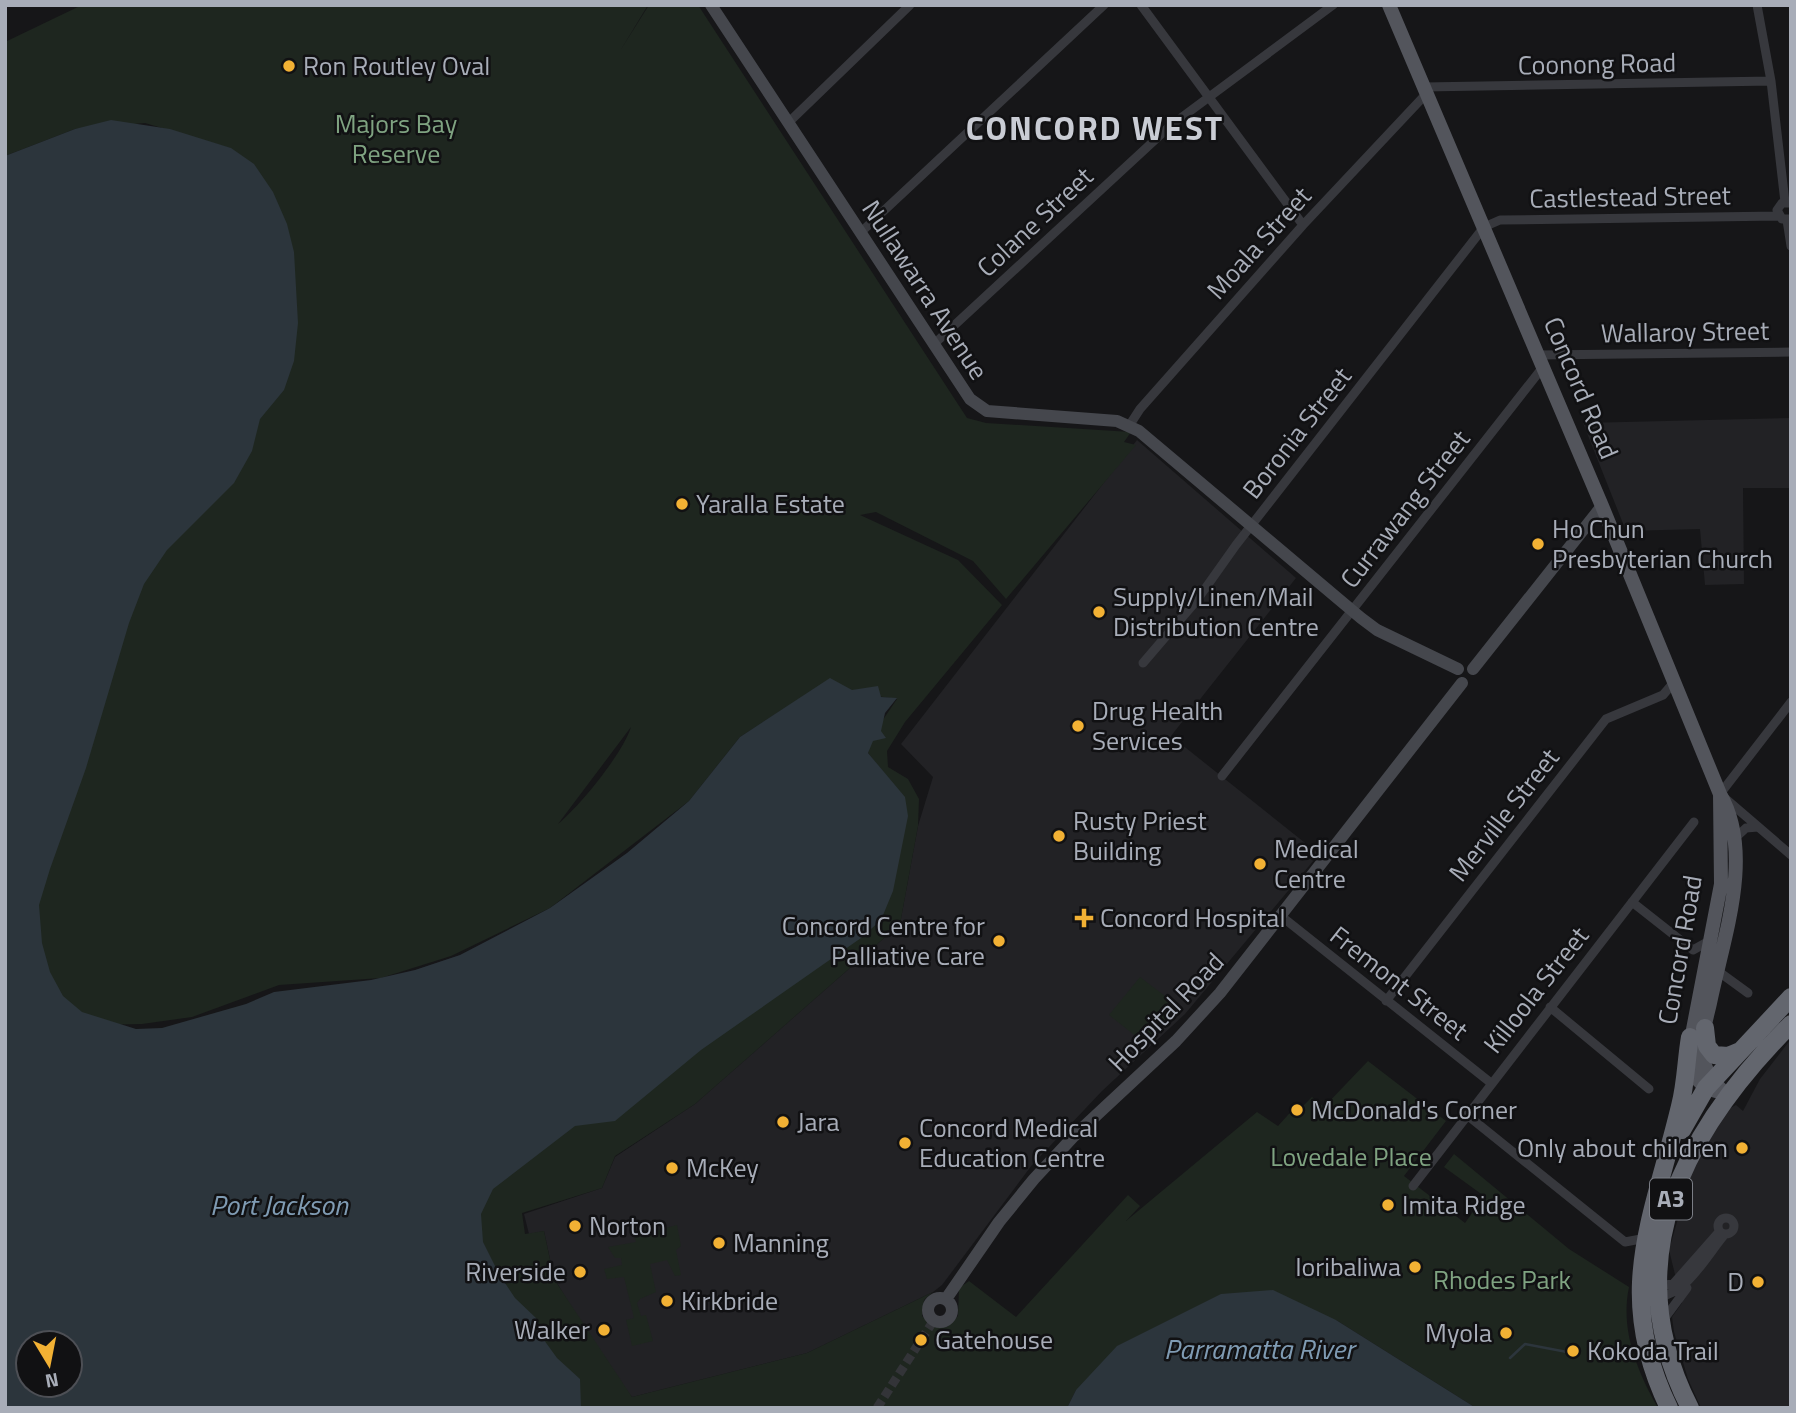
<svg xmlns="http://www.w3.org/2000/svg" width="1796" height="1413" viewBox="0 0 1796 1413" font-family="'Titillium Web',sans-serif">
	<rect width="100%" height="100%" fill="#161618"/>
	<path fill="#222225" d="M1791,418V488H1743L1744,584L1705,585L1700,529L1626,531L1583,423Z
		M1137,440L1296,578L1171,736L1319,854L1185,1014L1102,1091L1032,1165L942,1285L933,1292L807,1353L632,1397L606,1365L554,1278L544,1231L529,1234L524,1214L602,1188L615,1157L695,1104L900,924L918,826L933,777L901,744Z
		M1791,1039V1408H1701L1688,1379L1674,1332L1672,1317L1682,1303L1669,1250L1692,1170L1715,1129L1730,1108L1736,1105L1743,1111L1760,1079Z"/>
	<path fill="#1e261f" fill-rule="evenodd" d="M82,5H648L620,51L649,5H698L967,418L986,423L1131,432L1124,442L1136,445L1006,599L973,561L876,512L860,515L958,560L1002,605L905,722L887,751L888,767L908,779L919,799L918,826L900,924L695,1104L615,1156L602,1188L522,1213L525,1234L544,1231L554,1279L632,1397L807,1353L933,1292L924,1300L922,1316L933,1327H947L958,1316L959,1288L969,1281L1016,1317L1128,1195L1140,1206L1126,1221L1257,1112L1278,1126L1297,1105L1303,1106L1312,1097L1324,1107L1368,1061L1446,1121L1404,1176L1465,1223L1484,1196L1444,1167L1454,1154L1569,1249L1629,1287C1620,1330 1637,1371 1658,1408H1476L1336,1320L1076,1390L1067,1408H565L470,1233L489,1182L889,779L868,753L872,736L897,699L850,692L830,679L740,737L689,801L550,908L451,956L381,978L279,985L192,1017L142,1024L95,1025L53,1009L21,957L230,148L145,123L75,129L5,156V42ZM631,727C623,753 580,806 558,824Z
		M1140,977L1178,1006L1147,1045L1109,1015Z
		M677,1225L681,1246L676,1250L681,1275L675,1276L667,1260L650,1264L656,1292L640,1299L637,1303L641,1316L646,1315L653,1341L632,1346L626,1320L634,1318L624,1277L607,1279L604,1269L622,1265L621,1258H615L608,1247L636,1242L634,1236Z"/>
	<path fill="#2c353c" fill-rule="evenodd" d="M111,120L170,129L231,148L254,164L273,192L287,224L294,252L298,323L294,361L284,390L260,419L252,451L234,483L167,550L144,584L129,623L86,768L50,869L39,905L42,943L50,972L63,996L82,1012L136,1029L162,1028L246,1004L274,992L371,980L415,970L460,955L550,908L627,853L689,801L740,737L830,678L852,690L878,686L881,697L897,698L885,713L881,731L886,738L873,741L868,753L905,797L908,816L893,891L881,920L861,938L701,1050L615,1121L575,1126L493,1189L481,1214L483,1242L499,1274L515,1298L536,1318L544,1340L557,1358L580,1379L581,1408H5V156L75,129ZM70,1343V1385H28V1343Z
		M1273,1290L1336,1320L1476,1408H1067L1076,1390L1117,1346L1221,1294Z"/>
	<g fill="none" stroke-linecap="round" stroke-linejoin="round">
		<path stroke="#2c353c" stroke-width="2.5" d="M1510,1358L1525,1344L1567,1352"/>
		<path stroke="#333438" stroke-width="9" stroke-dasharray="9 4.5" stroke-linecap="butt" d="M877,1408L934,1320"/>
		<path stroke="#37383d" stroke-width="9" d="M1141,5L1303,225
			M1757,5L1771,81L1785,202
			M1424,87L1771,81
			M789,122L910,5
			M1789,203H1782L1777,210L1782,219H1791
			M1787,220L1791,246
			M860,233L1104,5
			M933,345L1170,126L1333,5
			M1538,355L1791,352
			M1129,426L1140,409L1303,225L1427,93
			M1143,663L1197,600L1236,545L1484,227L1500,220L1778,216
			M1791,702L1720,794L1791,855
			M1222,776L1543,367
			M1734,839L1746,828L1758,827
			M1632,902L1693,950L1711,940
			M1281,916L1491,1083
			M1715,969L1748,993
			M1386,1001L1606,719L1663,695L1675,681
			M1550,1007L1649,1089
			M1467,1115L1625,1242L1646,1238
			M1413,1186L1694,822
			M1718 1226a8 8 0 1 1 16 0a8 8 0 1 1-16 0Z
			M1658,1287L1674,1283L1719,1232
			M1658,1297C1687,1294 1707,1255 1725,1234
			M1664,1319L1687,1288"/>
		<path stroke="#45474d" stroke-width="12" d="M711,5L970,399L987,411L1117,421L1139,431L1361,618L1377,630L1458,669
			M1473,669L1602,506
			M928 1310a12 12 0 1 1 24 0a12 12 0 1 1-24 0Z
			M946,1299L999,1222L1034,1179L1074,1136L1176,1041L1220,993L1462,683"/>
		<path stroke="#53555c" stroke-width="14" d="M1389,5L1602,506L1720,794C1755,854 1723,939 1710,1003C1706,1021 1699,1042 1704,1061C1707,1076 1716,1085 1727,1095
			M1716,1091L1706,1088L1698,1080L1690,1045L1721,884L1720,794"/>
		<path stroke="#63666e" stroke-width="18" d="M1705,1028L1707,1046L1714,1055L1728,1056L1740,1051
			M1682,1130L1706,1088L1791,997
			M1669,1408C1613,1293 1653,1219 1680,1106C1686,1084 1686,1060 1690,1037
			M1690,1408C1614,1260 1684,1131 1791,1024"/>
	</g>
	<g fill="#f2b134" stroke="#111113" stroke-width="2.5">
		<circle cx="289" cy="66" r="7"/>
		<circle cx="682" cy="504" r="7"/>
		<circle cx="1538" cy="544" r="7"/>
		<circle cx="1099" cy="612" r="7"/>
		<circle cx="1078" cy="726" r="7"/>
		<circle cx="1059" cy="836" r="7"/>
		<circle cx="1260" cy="864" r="7"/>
		<path d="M1080.5 907.5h7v7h7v7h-7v7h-7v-7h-7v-7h7z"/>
		<circle cx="999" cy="941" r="7"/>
		<circle cx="1297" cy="1110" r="7"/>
		<circle cx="783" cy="1122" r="7"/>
		<circle cx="905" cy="1143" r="7"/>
		<circle cx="1742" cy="1148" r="7"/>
		<circle cx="672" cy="1168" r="7"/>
		<circle cx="1388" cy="1205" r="7"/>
		<circle cx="575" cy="1226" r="7"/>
		<circle cx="719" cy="1243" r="7"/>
		<circle cx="1415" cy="1267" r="7"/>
		<circle cx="580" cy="1272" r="7"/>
		<circle cx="1758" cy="1282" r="7"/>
		<circle cx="667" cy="1301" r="7"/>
		<circle cx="604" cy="1330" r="7"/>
		<circle cx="1506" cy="1333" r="7"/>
		<circle cx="921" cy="1340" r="7"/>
		<circle cx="1573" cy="1351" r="7"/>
	</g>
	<g text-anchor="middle" stroke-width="5" stroke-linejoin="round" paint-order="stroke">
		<rect fill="#111113" stroke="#7b7e86" stroke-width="2" x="1650" y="1178.5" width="42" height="41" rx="5"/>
		<g font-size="24" font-weight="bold" fill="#a8adb8">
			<text x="1671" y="1207">A3</text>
		</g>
		<g font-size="26" fill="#a8adb8" stroke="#111113">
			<text transform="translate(1597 64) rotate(-1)" y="9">Coonong Road</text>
			<text transform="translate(1630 197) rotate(-1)" y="9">Castlestead Street</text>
			<text transform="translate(1035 222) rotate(-43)" y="9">Colane Street</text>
			<text transform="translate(1259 243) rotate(-48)" y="9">Moala Street</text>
			<text transform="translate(925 290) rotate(57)" y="9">Nullawarra Avenue</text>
			<text transform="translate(1685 332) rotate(-1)" y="9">Wallaroy Street</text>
			<text transform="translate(1581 388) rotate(67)" y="9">Concord Road</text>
			<text transform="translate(1297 433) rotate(-52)" y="9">Boronia Street</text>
			<text transform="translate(1405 509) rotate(-52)" y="9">Currawang Street</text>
			<text transform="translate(1504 815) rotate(-52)" y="9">Merville Street</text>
			<text transform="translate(1680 950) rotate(-80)" y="9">Concord Road</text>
			<text transform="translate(1399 983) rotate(38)" y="9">Fremont Street</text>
			<text transform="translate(1536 990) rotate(-52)" y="9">Killoola Street</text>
			<text transform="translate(1166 1012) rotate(-46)" y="9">Hospital Road</text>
		</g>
		<g font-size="26" fill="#a8adb8" stroke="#111113" text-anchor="start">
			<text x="303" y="75">Ron Routley Oval</text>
			<text x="696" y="513">Yaralla Estate</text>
			<text x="1552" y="538">Ho Chun<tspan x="1552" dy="30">Presbyterian Church</tspan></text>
			<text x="1113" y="606">Supply/Linen/Mail<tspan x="1113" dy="30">Distribution Centre</tspan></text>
			<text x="1092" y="720">Drug Health<tspan x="1092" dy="30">Services</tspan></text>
			<text x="1073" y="830">Rusty Priest<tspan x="1073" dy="30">Building</tspan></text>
			<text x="1274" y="858">Medical<tspan x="1274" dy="30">Centre</tspan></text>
			<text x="1100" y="927">Concord Hospital</text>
			<text x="985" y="935" text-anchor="end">Concord Centre for<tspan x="985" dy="30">Palliative Care</tspan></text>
			<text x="1311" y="1119">McDonald's Corner</text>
			<text x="797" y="1131">Jara</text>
			<text x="919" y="1137">Concord Medical<tspan x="919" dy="30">Education Centre</tspan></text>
			<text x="1728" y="1157" text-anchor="end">Only about children</text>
			<text x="686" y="1177">McKey</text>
			<text x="1402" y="1214">Imita Ridge</text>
			<text x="589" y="1235">Norton</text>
			<text x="733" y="1252">Manning</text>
			<text x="1401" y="1276" text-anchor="end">Ioribaliwa</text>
			<text x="566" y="1281" text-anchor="end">Riverside</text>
			<text x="1744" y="1291" text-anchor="end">D</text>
			<text x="681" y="1310">Kirkbride</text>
			<text x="590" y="1339" text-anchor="end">Walker</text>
			<text x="1492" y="1342" text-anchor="end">Myola</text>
			<text x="935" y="1349">Gatehouse</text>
			<text x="1587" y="1360">Kokoda Trail</text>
		</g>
		<g font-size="26" fill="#7fa381" stroke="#111113">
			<text x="396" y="133">Majors Bay<tspan x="396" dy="30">Reserve</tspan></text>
			<text x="1351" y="1166">Lovedale Place</text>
			<text x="1502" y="1289">Rhodes Park</text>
		</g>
		<g font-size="28" font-style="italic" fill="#7f9bb3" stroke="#111113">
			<text x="279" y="1215">Port Jackson</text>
			<text x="1259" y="1359">Parramatta River</text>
		</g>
		<g font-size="33" font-weight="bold" letter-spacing="2" fill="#c9ccd4" stroke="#111113">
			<text x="1095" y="140">CONCORD WEST</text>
		</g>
	</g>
	<rect width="1796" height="1413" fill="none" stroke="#a8adb8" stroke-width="14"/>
	<g transform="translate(49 1364) rotate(170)"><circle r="33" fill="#111113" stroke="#4d4f55" stroke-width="2"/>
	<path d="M0-5L12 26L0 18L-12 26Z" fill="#f2b134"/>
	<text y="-10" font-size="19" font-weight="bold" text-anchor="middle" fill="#a8adb8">N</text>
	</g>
</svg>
